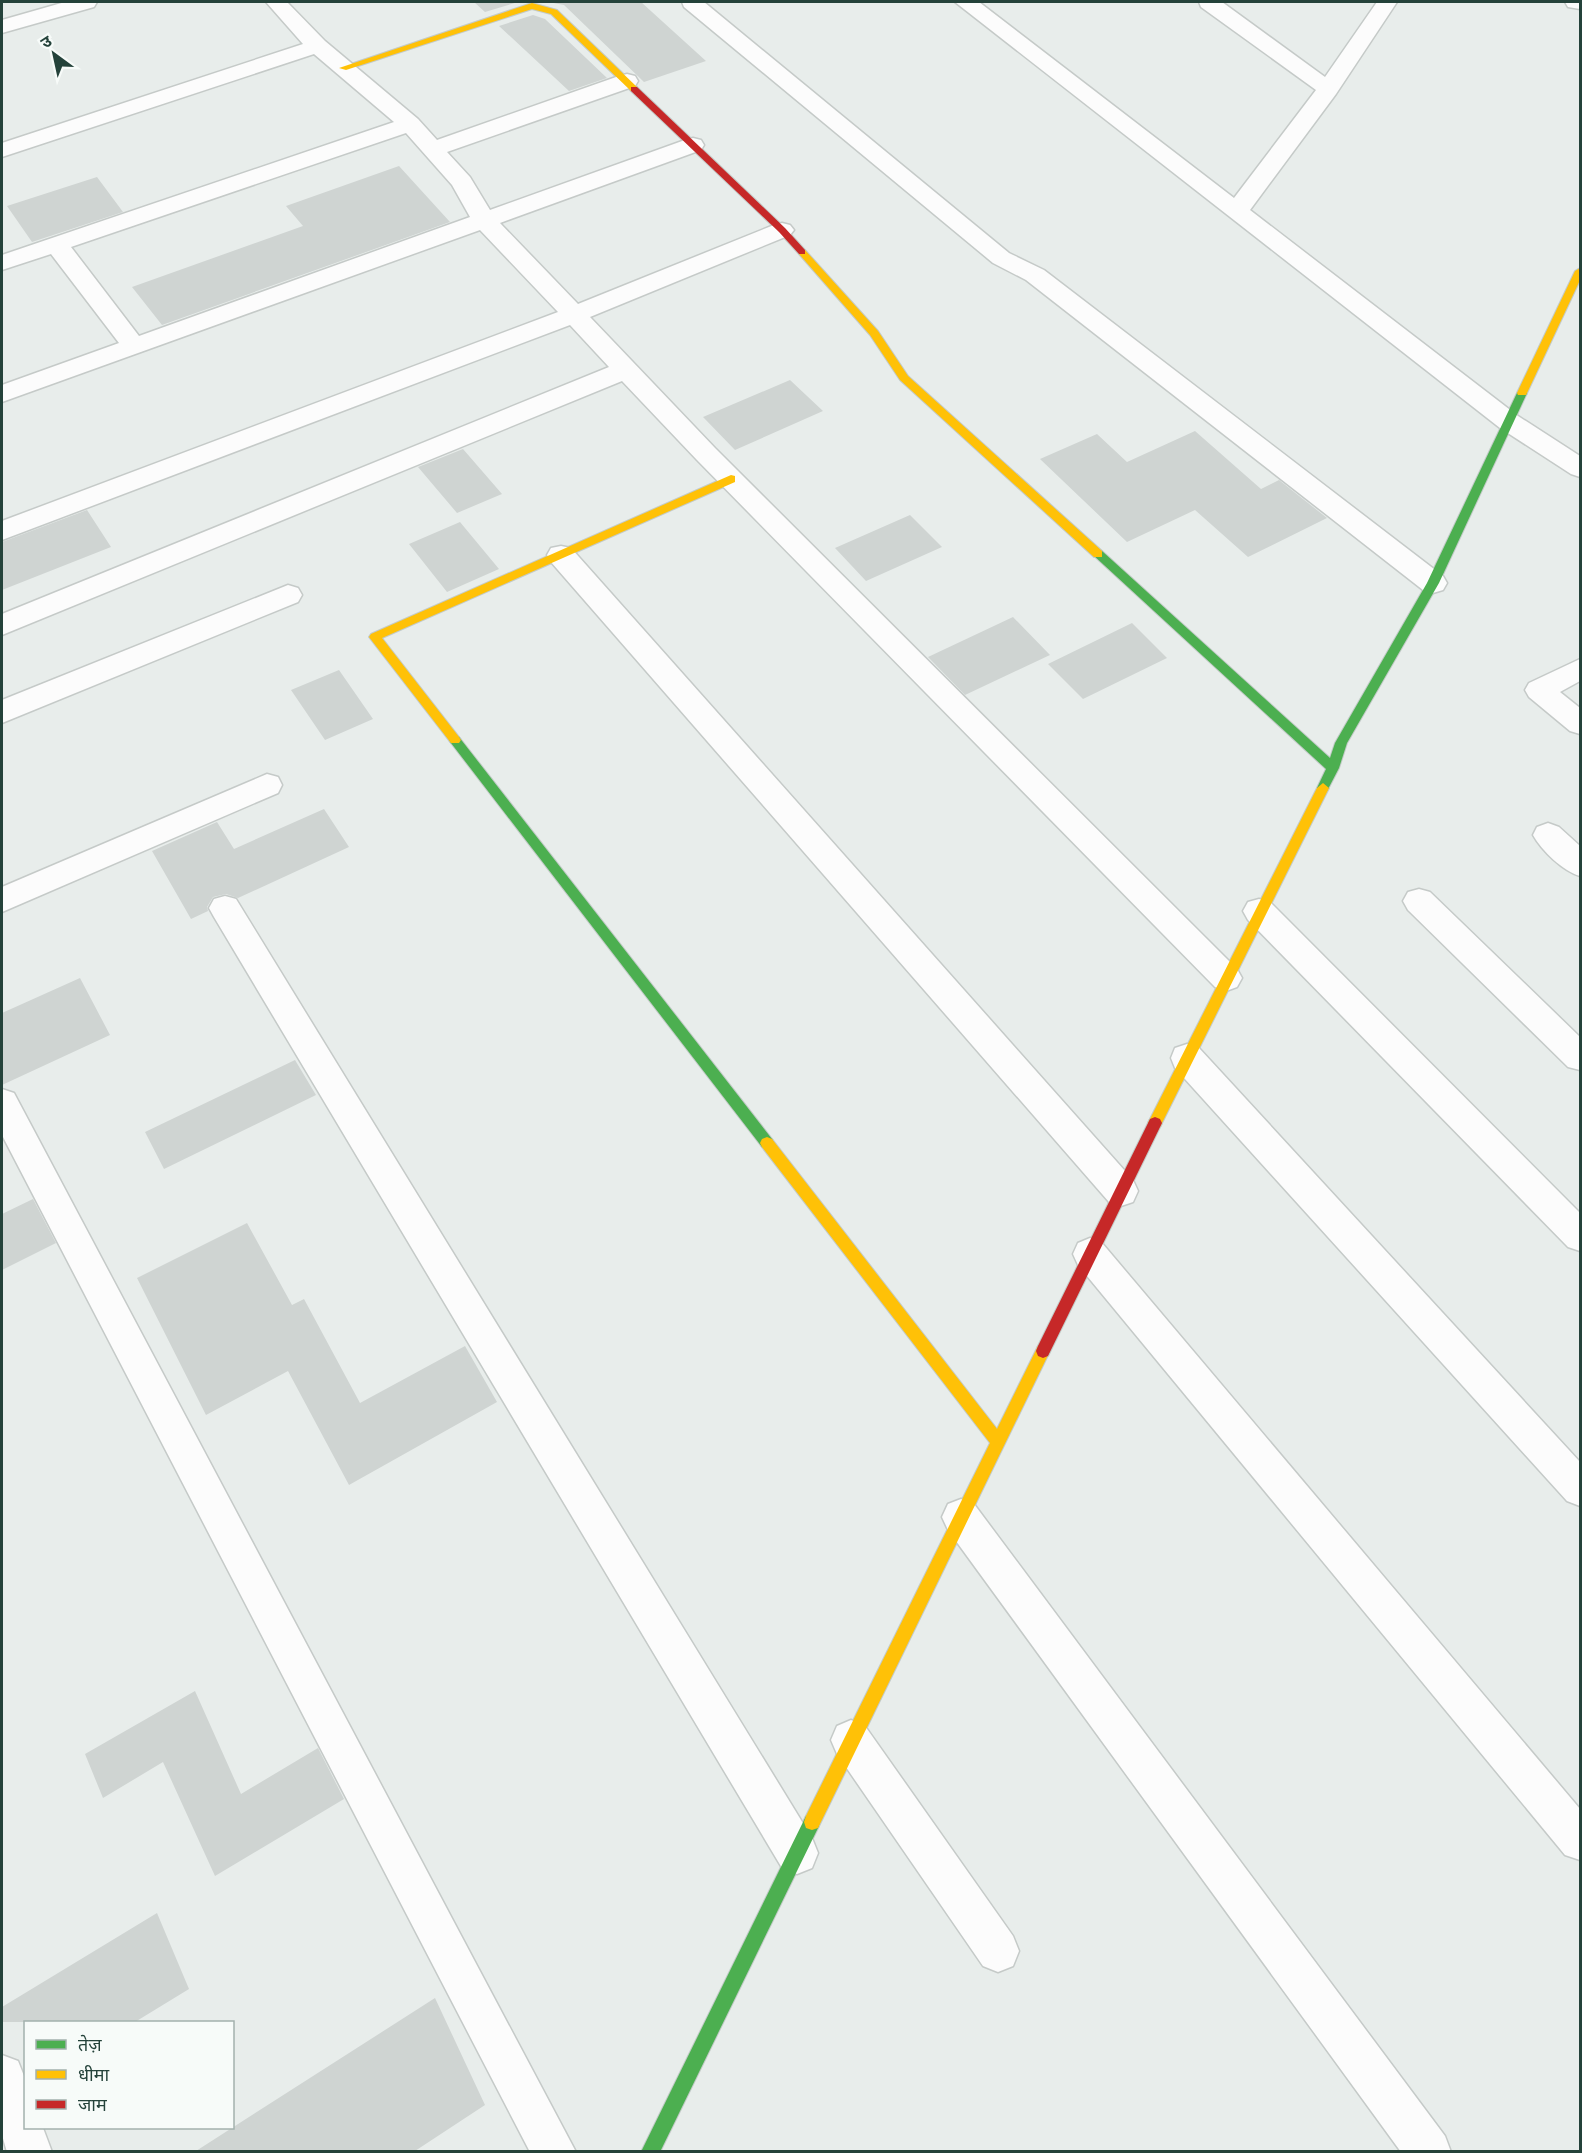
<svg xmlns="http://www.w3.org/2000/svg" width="1582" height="2153" viewBox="0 0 1582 2153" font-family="'Golos Text','Noto Sans Devanagari',sans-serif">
	<rect width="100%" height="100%" fill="#e8edeb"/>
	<path fill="#cfd4d2" d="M474,2H518L485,12Z
		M548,2H641L706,61L644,82L564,5Z
		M533,15L545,19L607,78L569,91L499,26Z
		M399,166L450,222L162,325L132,287L303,226L286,206Z
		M97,177L123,212L32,242L7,206Z
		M790,380L823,411L735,450L703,417Z
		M1195,431L1261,489L1279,480L1327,518L1248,557L1195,510L1127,542L1040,459L1097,434L1127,462Z
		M463,449L502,494L457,513L418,467Z
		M87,510L111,547L2,590V542Z
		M910,515L942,547L866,581L835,548Z
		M460,522L499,569L447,592L409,544Z
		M1013,617L1050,655L965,695L928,657Z
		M1132,623L1167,658L1083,699L1048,664Z
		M339,670L373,719L325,740L291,690Z
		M324,809L349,847L238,898L226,894L213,897L207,907L208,911L191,919L152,851L217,822L234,849Z
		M80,978L110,1035L2,1085V1013Z
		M295,1060L316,1095L164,1169L145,1132Z
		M33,1199L56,1243L2,1270V1214Z
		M247,1223L292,1305L304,1299L360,1403L465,1346L497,1402L349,1485L288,1371L206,1415L137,1278Z
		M195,1691L241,1794L318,1748L344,1799L215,1876L163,1762L103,1798L85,1754Z
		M157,1913L189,1989L135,2022H2V2007Z
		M435,1998L485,2105L415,2151H196Z"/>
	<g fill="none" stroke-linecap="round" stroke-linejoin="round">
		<defs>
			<path id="street" d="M65,2H97L94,7L2,33V20Z
				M266,2H287L325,41L418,119L437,140L619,76L627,74L635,76L638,81L635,86L447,152L470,177L490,210L685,140L693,138L701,140L704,145L701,150L500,223L578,304L774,225L782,223L790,225L794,230L790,235L590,317L715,448L1237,969L1242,978L1237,987L1226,991L1215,987L697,460L622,381L2,635V614L609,367L570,325L2,540V521L558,312L480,230L2,402V385L119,343L51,254L2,270V255L394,122L314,54L2,157V143L303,44ZM406,133L452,185L470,217L139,336L71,247Z
				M682,2H704L1009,253L1044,270L1443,576L1447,583L1443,590L1433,593L1423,590L1026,280L993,263L684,7Z
				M955,2H979L1234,198L1316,90L1201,7L1199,2H1222L1325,77L1377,2H1397L1336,94L1250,210L1518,416L1580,456V477L1571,474L1500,428Z
				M1565,2H1580V9L1568,7Z
				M561,546L571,548L1133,1180L1138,1191L1133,1202L1121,1206L1109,1202L551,562L547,555L551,548Z
				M288,585L298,588L302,595L298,602L2,723V700Z
				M1580,659V681L1560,692L1580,708V734L1570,731L1529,697L1525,690L1529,683Z
				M267,774L278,777L282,785L278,793L2,912V887Z
				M1548,823L1559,827L1580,846V876C1563,871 1542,851 1533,835L1537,827Z
				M1419,889L1430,892L1580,1037V1070L1568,1067L1408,910L1403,901L1408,892Z
				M225,896L236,899L812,1838L818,1853L812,1868L797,1874L782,1868L214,917L209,908L214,899Z
				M1259,899L1270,902L1580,1213V1251L1568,1247L1248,920L1243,911L1248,902Z
				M1187,1044L1199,1048L1580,1462V1506L1567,1501L1175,1068L1171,1058L1175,1048Z
				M2,1089L14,1093L576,2152H530L2,1135Z
				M1090,1238L1102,1243L1580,1809V1860L1565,1855L1078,1265L1073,1254L1078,1243Z
				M961,1499L974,1504L1445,2136L1451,2152H1401L948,1530L942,1517L948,1504Z
				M851,1720L865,1726L1013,1936L1019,1951L1013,1966L998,1972L983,1966L837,1754L831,1740L837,1726Z
				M2,2055L18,2061L26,2081V2128H43L52,2152H7L2,2135Z"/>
			<path id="fast" d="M1522,390L1527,393L1439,583L1347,743L1339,768L1327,791H1319L1317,788L1326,769L1092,554L1098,550L1102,551L1330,758L1335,743L1427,583L1517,393Z
				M455,736L459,737L772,1139L774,1143L772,1147L767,1149L762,1147L451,743L449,740Z
				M812,1814L818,1816L820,1822L818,1828L660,2152H641L806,1816Z"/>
			<path id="slow" d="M532,3L557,10L637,87V91H631L551,14L532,9L346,70L339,68Z
				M802,249L805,250L878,331L908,376L1102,551V557H1094L900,380L870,335L799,254V250Z
				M1580,268V280L1527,393L1526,395H1518L1517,393L1575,271Z
				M731,475L735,476V482L382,638L459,737L461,740L459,743H451L369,637L371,634Z
				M1323,783L1329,788L1160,1127L1155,1129L1150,1127L1148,1123L1150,1119L1317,788Z
				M767,1137L772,1139L997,1429L1038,1346L1043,1344L1048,1346L1050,1351L818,1828L812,1830L806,1828L804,1822L806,1816L990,1443L762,1147L760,1143L762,1139Z"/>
			<path id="jam" d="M631,87H637L785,228L805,250V254H799L779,232L631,91Z
				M1155,1117L1160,1119L1162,1123L1048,1356L1043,1358L1038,1356L1036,1351L1038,1346L1150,1119Z"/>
		</defs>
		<use href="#street" stroke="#c5cac8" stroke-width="3"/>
		<use href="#fast" stroke="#c3cbc8" stroke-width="2"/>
		<use href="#slow" stroke="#c3cbc8" stroke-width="2"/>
		<use href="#jam" stroke="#c3cbc8" stroke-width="2"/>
		<use href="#street" fill="#fcfcfc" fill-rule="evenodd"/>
		<use href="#fast" fill="#4caf50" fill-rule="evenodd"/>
		<use href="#slow" fill="#ffc107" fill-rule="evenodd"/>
		<use href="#jam" fill="#c62828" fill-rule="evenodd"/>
	</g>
	<rect width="1582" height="2153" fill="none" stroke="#24423a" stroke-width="6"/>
	<rect x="24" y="2021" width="210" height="108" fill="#f7fbf9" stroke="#a3b1ad" stroke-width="1.5"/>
	<rect x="36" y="2040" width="30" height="9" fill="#4caf50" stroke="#a3b1ad" stroke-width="1.5"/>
	<text x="78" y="2051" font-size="18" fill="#24423a">तेज़</text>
	<rect x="36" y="2070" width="30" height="9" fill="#ffc107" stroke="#a3b1ad" stroke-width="1.5"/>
	<text x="78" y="2081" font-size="18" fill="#24423a">धीमा</text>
	<rect x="36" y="2100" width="30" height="9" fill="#c62828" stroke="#a3b1ad" stroke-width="1.5"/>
	<text x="78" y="2111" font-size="18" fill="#24423a">जाम</text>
	<g transform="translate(54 54) rotate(327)" stroke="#f7fbf9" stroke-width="4.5" paint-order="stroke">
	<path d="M0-4.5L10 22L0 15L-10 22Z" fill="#24423a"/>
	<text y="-9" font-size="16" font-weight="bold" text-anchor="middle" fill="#24423a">उ</text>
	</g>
</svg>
